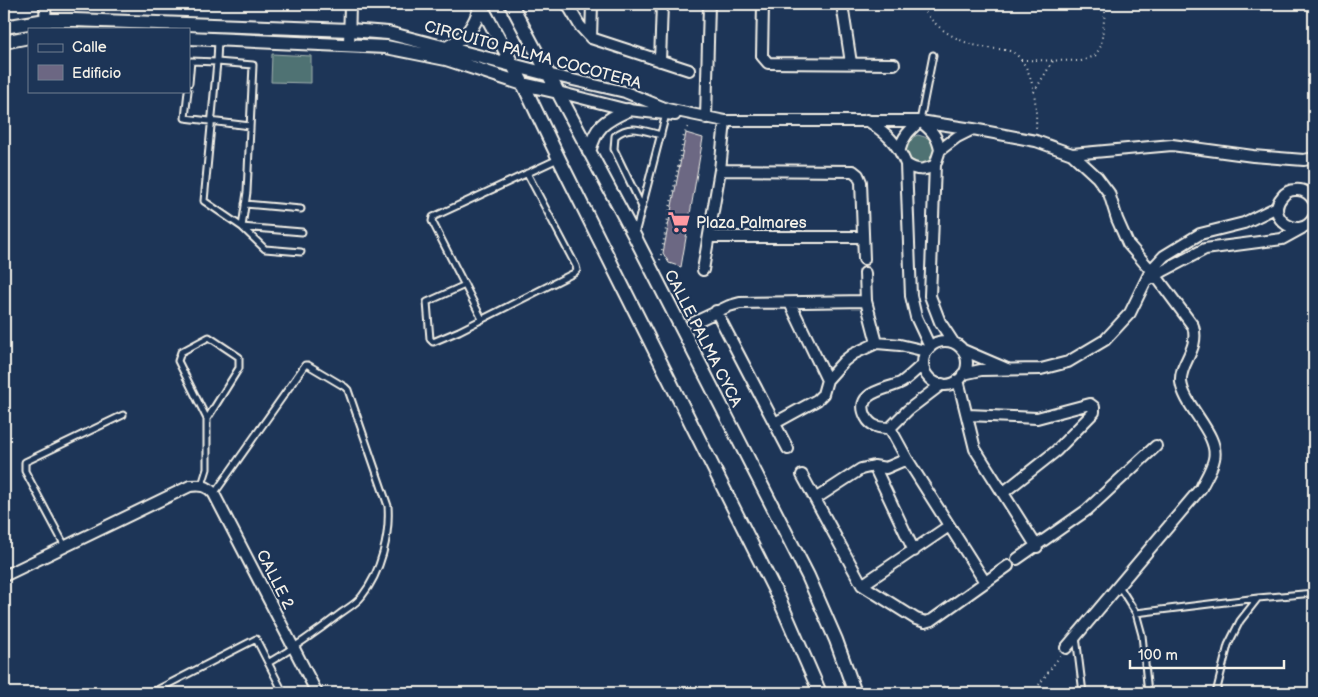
<svg xmlns="http://www.w3.org/2000/svg" width="1318" height="697" viewBox="0 0 1318 697" font-family="'Balsamiq Sans',sans-serif">
	<rect width="100%" height="100%" fill="#1d3557"/>
	<filter id="ink" filterUnits="userSpaceOnUse"><feTurbulence type="fractalNoise" baseFrequency=".02" numOctaves="2"/><feDisplacementMap in="SourceGraphic" scale="10" xChannelSelector="R" yChannelSelector="G"/><feConvolveMatrix kernelMatrix="1 2 1 2 8 2 1 2 1" color-interpolation-filters="sRGB"/></filter>
	<g filter="url(#ink)">
		<path fill="#507273" stroke="#a2b2ae" d="M58,25L341,32L340,38L189,33V29H58Z
			M272,54L311,56V83L271,82Z
			M918,135L928,138C937,147 935,156 927,165C904,166 896,142 918,135Z"/>
		<path fill="#6c6783" stroke="#f4f1e8" d="M686,133L703,138L681,267L669,263L663,253Z"/>
		<g fill="none" stroke-linecap="round" stroke-linejoin="round">
			<defs>
				<path id="service" d="M217,62L253,65L247,192L242,227L204,201Z
					M189,83L191,61L217,62L218,40
					M188,91L185,118L250,126
					M920,121L933,55
					M245,204L301,209
					M642,207L614,149L615,136C630,123 644,131 661,135
					M635,234L666,114
					M301,252L265,249L242,227L302,232
					M465,285L427,302L430,339L433,342L459,331L574,273L577,270L576,266L527,173
					M482,319L432,221L433,217L558,159
					M202,485L207,469V419L178,361L181,352L209,337L239,357V368L207,419
					M214,494L305,365H308L345,387L348,390L388,506C390,536 381,572 362,596C357,603 348,608 341,613C318,631 294,648 268,663
					M65,546L25,471V462L123,415
					M1119,586L1136,613L1142,635L1148,693
					M1136,613L1258,598L1314,593
					M1076,636L1083,693
					M151,693L256,639L281,688L272,693
					M1216,693L1228,645L1240,621L1258,598"/>
				<path id="minor" d="M45,4L46,29
					M567,4L580,26L591,38L689,70
					M763,4L762,56L768,63L894,64
					M842,4L851,63
					M591,38L592,4
					M349,45L350,4
					M660,61L662,4
					M547,74L625,92L667,109L725,121H920L973,129L1036,141L1072,154L1172,145L1253,156L1304,160L1314,158
					M558,92L628,110L675,115
					M706,118L709,4
					M867,120C886,133 897,142 906,164L911,296L916,317L930,347
					M900,149C903,136 910,130 920,121C931,130 937,135 940,150
					M906,164C917,171 924,171 935,165
					M720,170L853,171L858,175L861,182L864,259
					M1314,201C1310,194 1304,189 1295,190C1290,190 1285,193 1282,197C1264,217 1300,243 1314,217
					M709,237H863
					M703,270L720,170L725,121
					M865,273L866,301L877,343
					M1150,279L1165,270L1205,249L1282,239L1302,228
					M790,303L827,380
					M716,311L788,449
					M693,323L729,306L740,303L866,301
					M923 363a22 22 0 1 1 44 0a22 22 0 1 1-44 0Z
					M953,342L940,322L930,296L935,165L940,150L957,137L973,129
					M963,350L1005,368
					M923,364C916,370 909,377 902,382C888,390 853,391 866,417C871,427 880,428 890,428L908,410L942,384
					M963,374L981,370L1041,369L1068,362L1105,340L1130,313L1151,270L1164,256L1200,234L1244,223L1277,207
					M958,380L975,449L1037,547
					M968,415L1037,418L1090,404L1094,407V412L1056,451L1004,492
					M775,423L817,400L823,394L827,380L844,361L853,354L877,343L900,345L926,351
					M890,428L907,459L985,582
					M874,466L914,551
					M802,475L862,585L916,619L925,622L932,620L1008,566
					M815,499L861,469L874,466L886,468L907,459
					M1017,559L1087,510L1156,446
					M4,576L190,486C201,485 207,485 214,494L317,693
					M862,585L949,526
					M1066,648L1201,488C1205,479 1212,469 1214,459C1220,435 1184,407 1181,382C1179,363 1200,350 1193,326L1156,276L1128,244L1117,219L1109,193L1097,177L1072,154"/>
				<path id="tertiary" d="M480,4L523,84L559,159L780,601L820,693
					M511,4L635,237L808,576L836,640L855,693
					M4,27L46,20H74L350,30L388,33L547,74
					M189,38L386,47L446,59L523,84L558,92
					M4,42L29,37
					M447,48C468,34 474,29 481,5
					M589,152C596,126 604,121 628,110"/>
			</defs>
			<use href="#service" stroke="#f4f1e8" stroke-width="9"/>
			<use href="#minor" stroke="#f4f1e8" stroke-width="14"/>
			<use href="#tertiary" stroke="#f4f1e8" stroke-width="16"/>
			<path stroke="#f4f1e8" stroke-width="2" stroke-dasharray="1 4" stroke-linecap="butt" d="M920,4C934,29 960,44 988,48C995,49 1008,49 1014,53C1035,68 1037,108 1036,131
				M1021,60L1081,61L1095,56L1101,46L1106,4
				M1034,92L1053,61
				M660,260L684,135L689,124
				M1033,693L1060,656"/>
			<use href="#service" stroke="#1d3557" stroke-width="5"/>
			<use href="#minor" stroke="#1d3557" stroke-width="10"/>
			<use href="#tertiary" stroke="#1d3557" stroke-width="12"/>
		</g>
	</g>
	<defs>
		<symbol id="supermarket-bare" viewBox="-9 -9 18 18"><path d="M-6-5.5h2.5l.6 2H6L4.5 2H-2.5L-4.4-4H-6ZM-1.5 3.2a1.3 1.3 0 1 0 .1 0ZM3 3.2a1.3 1.3 0 1 0 .1 0Z" fill="#ff9aa2" stroke="#1d3557" stroke-width="2.5" paint-order="stroke"/></symbol>
	</defs>
	<g fill-rule="evenodd">
		<use href="#supermarket-bare" x="663" y="206" width="32" height="32"/>
	</g>
	<g text-anchor="middle" stroke-width="4.5" stroke-linejoin="round" paint-order="stroke">
		<g font-size="16" fill="#f4f1e8" stroke="#1d3557">
			<text transform="translate(533 54) rotate(15)" y="6">CIRCUITO PALMA COCOTERA</text>
			<text transform="translate(704 338) rotate(63)" y="6">CALLE PALMA CYCA</text>
			<text transform="translate(276 579) rotate(63)" y="6">CALLE 2</text>
		</g>
		<g font-size="16" fill="#f4f1e8" stroke="#1d3557" text-anchor="start">
			<text x="696" y="228">Plaza Palmares</text>
		</g>
	</g>
	<rect width="1318" height="697" fill="none" stroke="#1d3557" stroke-width="20"/>
	<rect x="10" y="10" width="1298" height="677" fill="none" stroke="#f4f1e8" stroke-width="2" filter="url(#ink)"/>
	<rect x="28" y="28" width="162" height="65" fill="#1d3557" stroke="#738091"/>
	<rect x="38" y="44" width="25" height="8" fill="#1d3557" stroke="#738091"/>
	<text x="72" y="52" font-size="15" fill="#f4f1e8">Calle</text>
	<rect x="38" y="65" width="25" height="15" fill="#6c6783" stroke="#738091"/>
	<text x="72" y="78" font-size="15" fill="#f4f1e8">Edificio</text>
	<path d="M1130 660v8h154v-8" fill="none" stroke="#f4f1e8" stroke-width="2.5"/>
	<text x="1138" y="660" font-size="15" fill="#f4f1e8" stroke="#1d3557" stroke-width="4" paint-order="stroke">100 m</text>
</svg>
